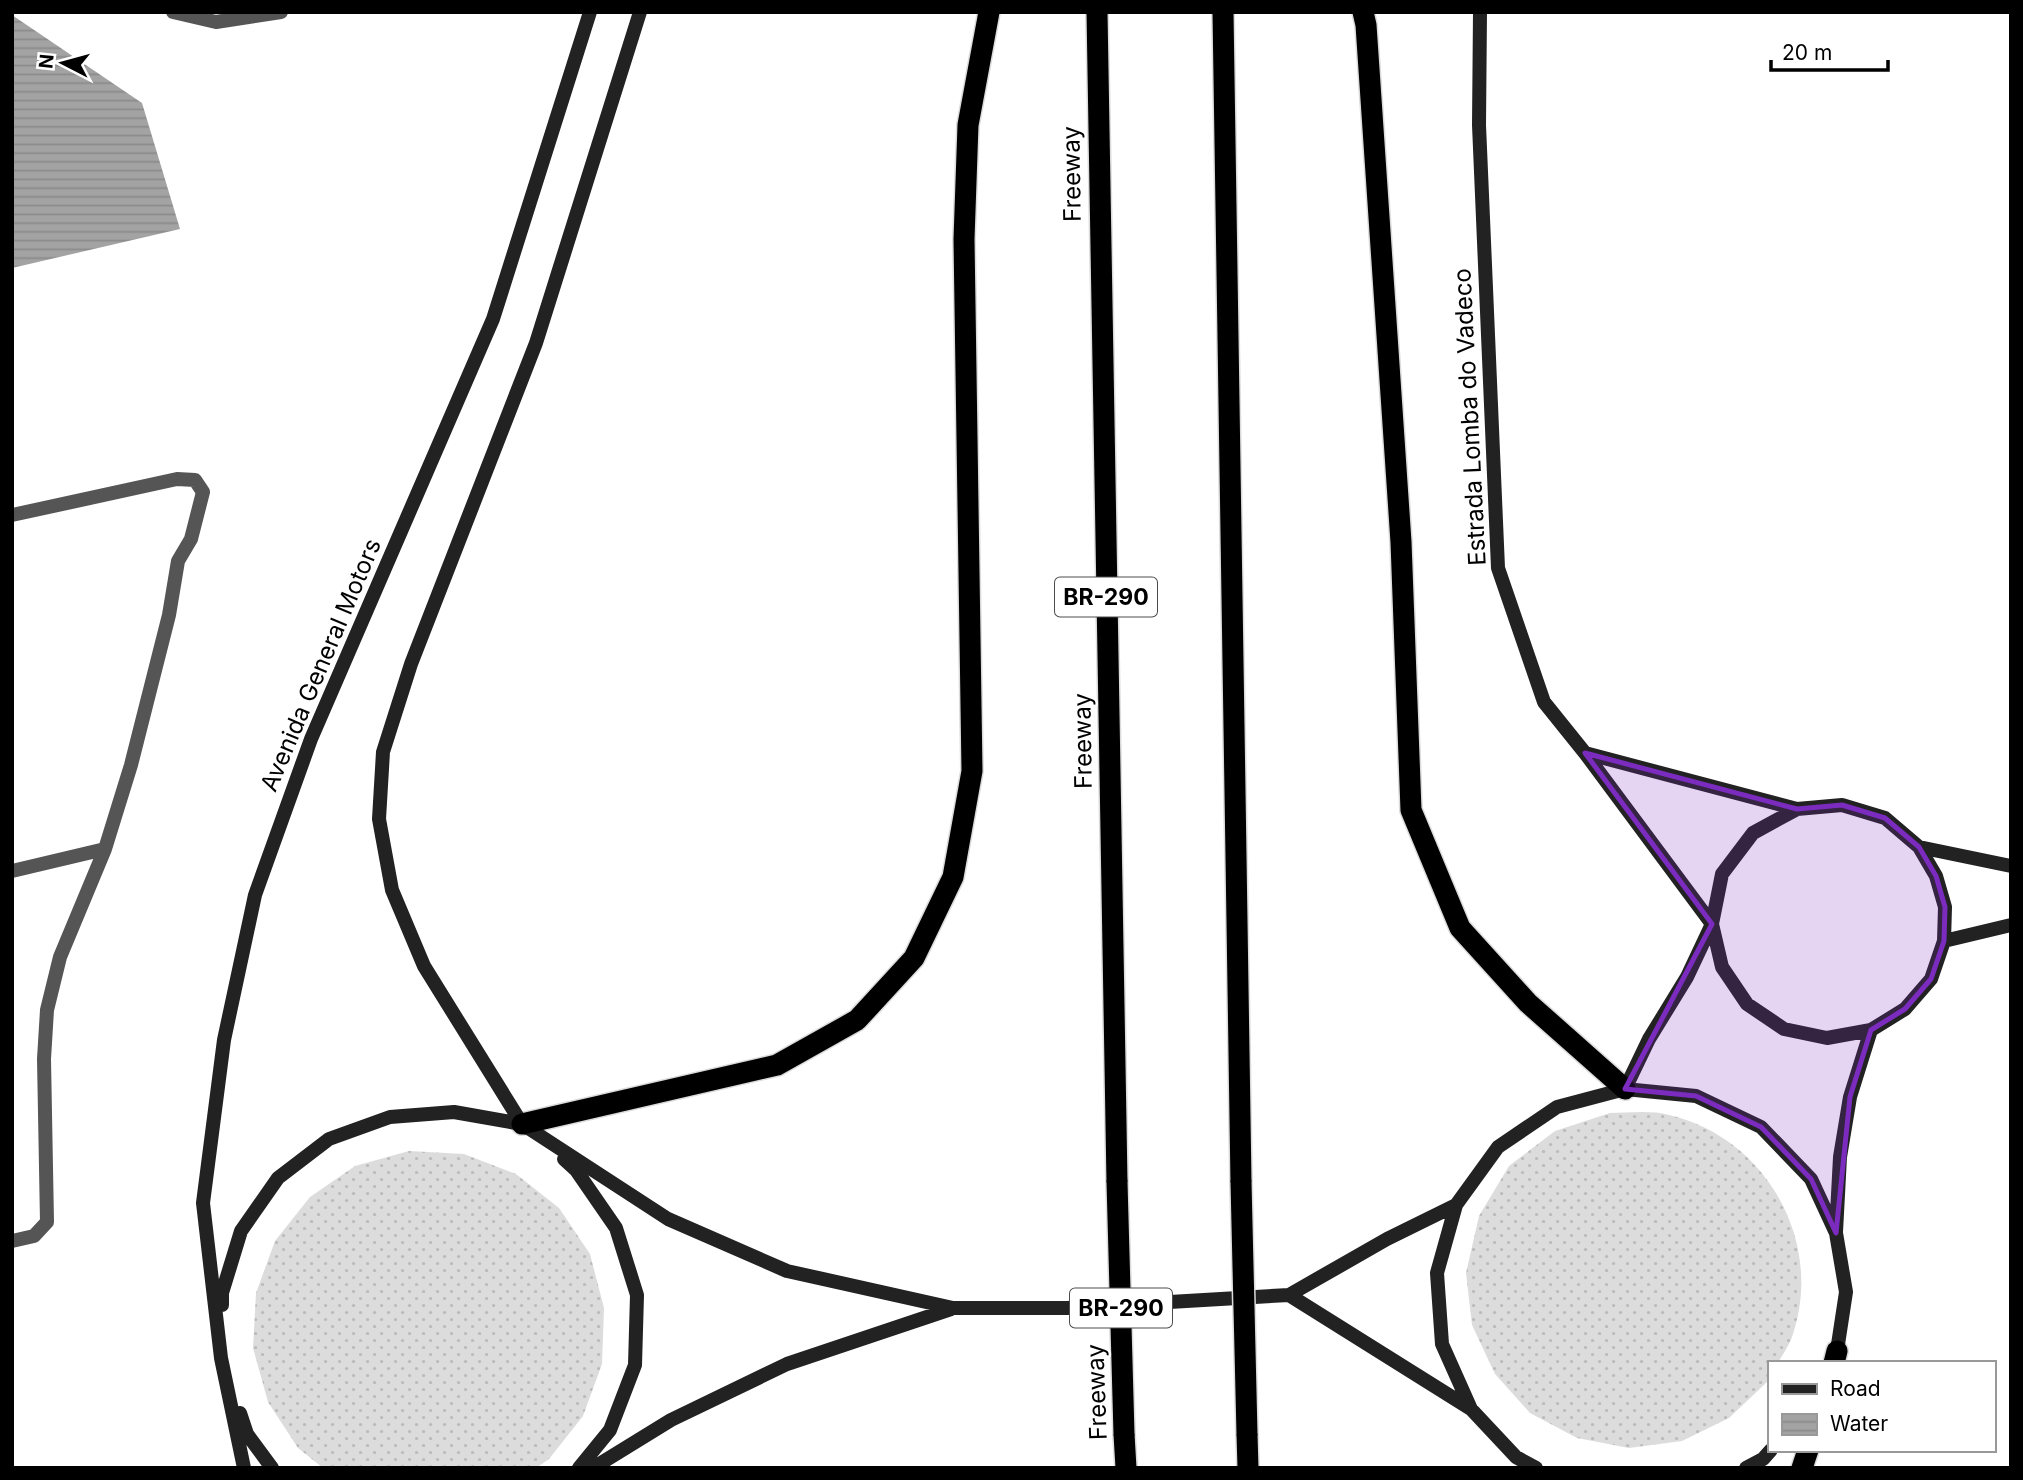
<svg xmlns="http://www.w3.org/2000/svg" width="2023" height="1480" viewBox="0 0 2023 1480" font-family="Inter,sans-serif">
	<defs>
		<pattern id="grass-dots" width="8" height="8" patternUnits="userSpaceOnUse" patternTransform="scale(1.75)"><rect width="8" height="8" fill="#dcdcdc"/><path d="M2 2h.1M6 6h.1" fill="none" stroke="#bbb" stroke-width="1.8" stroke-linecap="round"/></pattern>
		<pattern id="water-rules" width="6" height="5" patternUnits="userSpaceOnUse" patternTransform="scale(1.75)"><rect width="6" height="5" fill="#a3a3a3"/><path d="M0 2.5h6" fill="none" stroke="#8b8b8b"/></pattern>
	</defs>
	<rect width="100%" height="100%" fill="#fff"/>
	<path fill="url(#grass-dots)" d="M1610,1113C1628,1113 1651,1110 1669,1115C1765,1137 1824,1240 1793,1334C1790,1344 1783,1354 1778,1363H1769L1767,1382L1729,1418L1682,1441L1629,1448L1577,1438L1530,1413L1495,1374L1472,1325L1466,1273L1479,1216L1509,1166L1555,1131Z
		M409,1151L464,1154L516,1174L559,1208L590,1254L604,1308L602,1364L583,1416L549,1459L536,1468H323L298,1448L268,1402L253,1348L256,1293L275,1241L310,1197L355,1166Z"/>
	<path fill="url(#water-rules)" d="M12,15L142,103L180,229L12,268Z"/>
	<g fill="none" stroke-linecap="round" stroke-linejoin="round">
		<defs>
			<path id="highway" d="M1097,12L1117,1182
				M1223,12L1241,1182
				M1363,12L1366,25L1401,542L1411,810L1460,928L1528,1003L1625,1089
				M522,1124L777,1065L857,1020L914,958L953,877L972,771L964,239L968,125L989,12
				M1834,1363L1837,1351
				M1124,1434L1126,1468
				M1247,1434L1248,1468
				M1802,1468L1808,1450"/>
		</defs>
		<use href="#highway" stroke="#dbdbdb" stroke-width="24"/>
		<path stroke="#555" stroke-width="14" d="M173,12L216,22L281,12
			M12,515L177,479L195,480L203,492L191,539L178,561L169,615L131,765L105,849L60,957L47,1010L44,1059L47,1222L34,1236L12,1241
			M12,871L105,849"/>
		<path stroke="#222" stroke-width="14" d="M640,12L536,343L411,664L383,752L379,819L392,890L424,966L522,1124L668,1219L787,1271L953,1308H1067L1289,1295L1387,1239L1456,1205
			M1480,12L1479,125L1498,568L1544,702L1585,753L1712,924L1722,967L1747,1004L1784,1029L1827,1038L1871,1030L1905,1009L1931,979L1944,941L1945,907L1936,876L1919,847L1885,818L1842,805L1797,809L1585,753
			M1919,847L2011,866
			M1944,941L2011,925
			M1625,1089L1649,1039L1687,977L1712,924L1722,874L1753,833L1797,809
			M564,1159L576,1170L616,1228L637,1295L635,1365L610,1430L579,1468
			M1836,1232L1840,1157L1850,1097L1871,1030
			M1289,1295L1471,1409L1516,1457L1536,1468
			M222,1305V1293L241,1231L278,1178L329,1139L390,1117L454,1112L522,1124L527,1128
			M1471,1409L1442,1344L1437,1273L1456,1205L1498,1147L1557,1107L1625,1089L1696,1096L1761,1127L1811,1179L1836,1233L1846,1292L1837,1351L1834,1357
			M240,1413L247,1434L272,1468
			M244,1468L221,1358L203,1203L224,1040L255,895L311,739L493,319L590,12
			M593,1468L671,1420L787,1364L951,1309
			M1746,1468L1763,1459L1771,1450"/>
		<use href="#highway" stroke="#000" stroke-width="21"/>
		<defs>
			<path id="highway-bridge" d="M1117,1182L1124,1434
				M1241,1182L1247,1434"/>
		</defs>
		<use href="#highway-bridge" stroke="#dbdbdb" stroke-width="24" stroke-linecap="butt"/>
		<use href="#highway-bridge" stroke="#000" stroke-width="21"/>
	</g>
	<path fill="#7b2cbf" fill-opacity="0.2" stroke="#7b2cbf" stroke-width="5" stroke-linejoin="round" d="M1585,753L1797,809L1842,805L1885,818L1919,847L1936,876L1945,907L1944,941L1931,979L1905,1009L1871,1030L1850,1097L1836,1233L1811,1179L1761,1127L1696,1096L1625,1089L1712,924Z"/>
	<g text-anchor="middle" stroke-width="5" stroke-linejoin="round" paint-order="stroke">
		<g fill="#fff" stroke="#4c4c4c" stroke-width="2">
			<rect x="1055" y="577.5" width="102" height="39" rx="5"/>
			<rect x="1070" y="1288.5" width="102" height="39" rx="5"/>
		</g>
		<g font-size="23" font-weight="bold" fill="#000">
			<text x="1106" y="605">BR-290</text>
			<text x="1121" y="1316">BR-290</text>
		</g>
		<g font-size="24" fill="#000" stroke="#fff">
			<text transform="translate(1072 174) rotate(-91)" y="8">Freeway</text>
			<text transform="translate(1470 417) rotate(-93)" y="8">Estrada Lomba do Vadeco</text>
			<text transform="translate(321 665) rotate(-67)" y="8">Avenida General Motors</text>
			<text transform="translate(1083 741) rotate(-91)" y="8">Freeway</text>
			<text transform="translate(1097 1392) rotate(-92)" y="8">Freeway</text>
		</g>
	</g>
	<rect width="2023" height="1480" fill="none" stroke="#000000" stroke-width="28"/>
	<rect x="1768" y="1361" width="228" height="91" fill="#ffffff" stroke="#999999" stroke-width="2"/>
	<rect x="1782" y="1384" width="35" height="10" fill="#222222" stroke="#999999" stroke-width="2"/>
	<text x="1830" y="1396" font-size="21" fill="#000000">Road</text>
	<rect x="1782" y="1414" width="35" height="21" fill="url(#water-rules)" stroke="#999999" stroke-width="2"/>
	<text x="1830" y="1431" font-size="21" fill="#000000">Water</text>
	<g transform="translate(63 63) rotate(276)" stroke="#ffffff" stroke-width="5" paint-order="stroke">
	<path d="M0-5L12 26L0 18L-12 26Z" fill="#000000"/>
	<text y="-10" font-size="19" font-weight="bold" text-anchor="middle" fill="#000000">N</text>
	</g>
	<path d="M1771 60v10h117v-10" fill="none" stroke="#000000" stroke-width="3.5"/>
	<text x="1782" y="60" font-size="21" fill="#000000" stroke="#ffffff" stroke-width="5" paint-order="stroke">20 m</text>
</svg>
